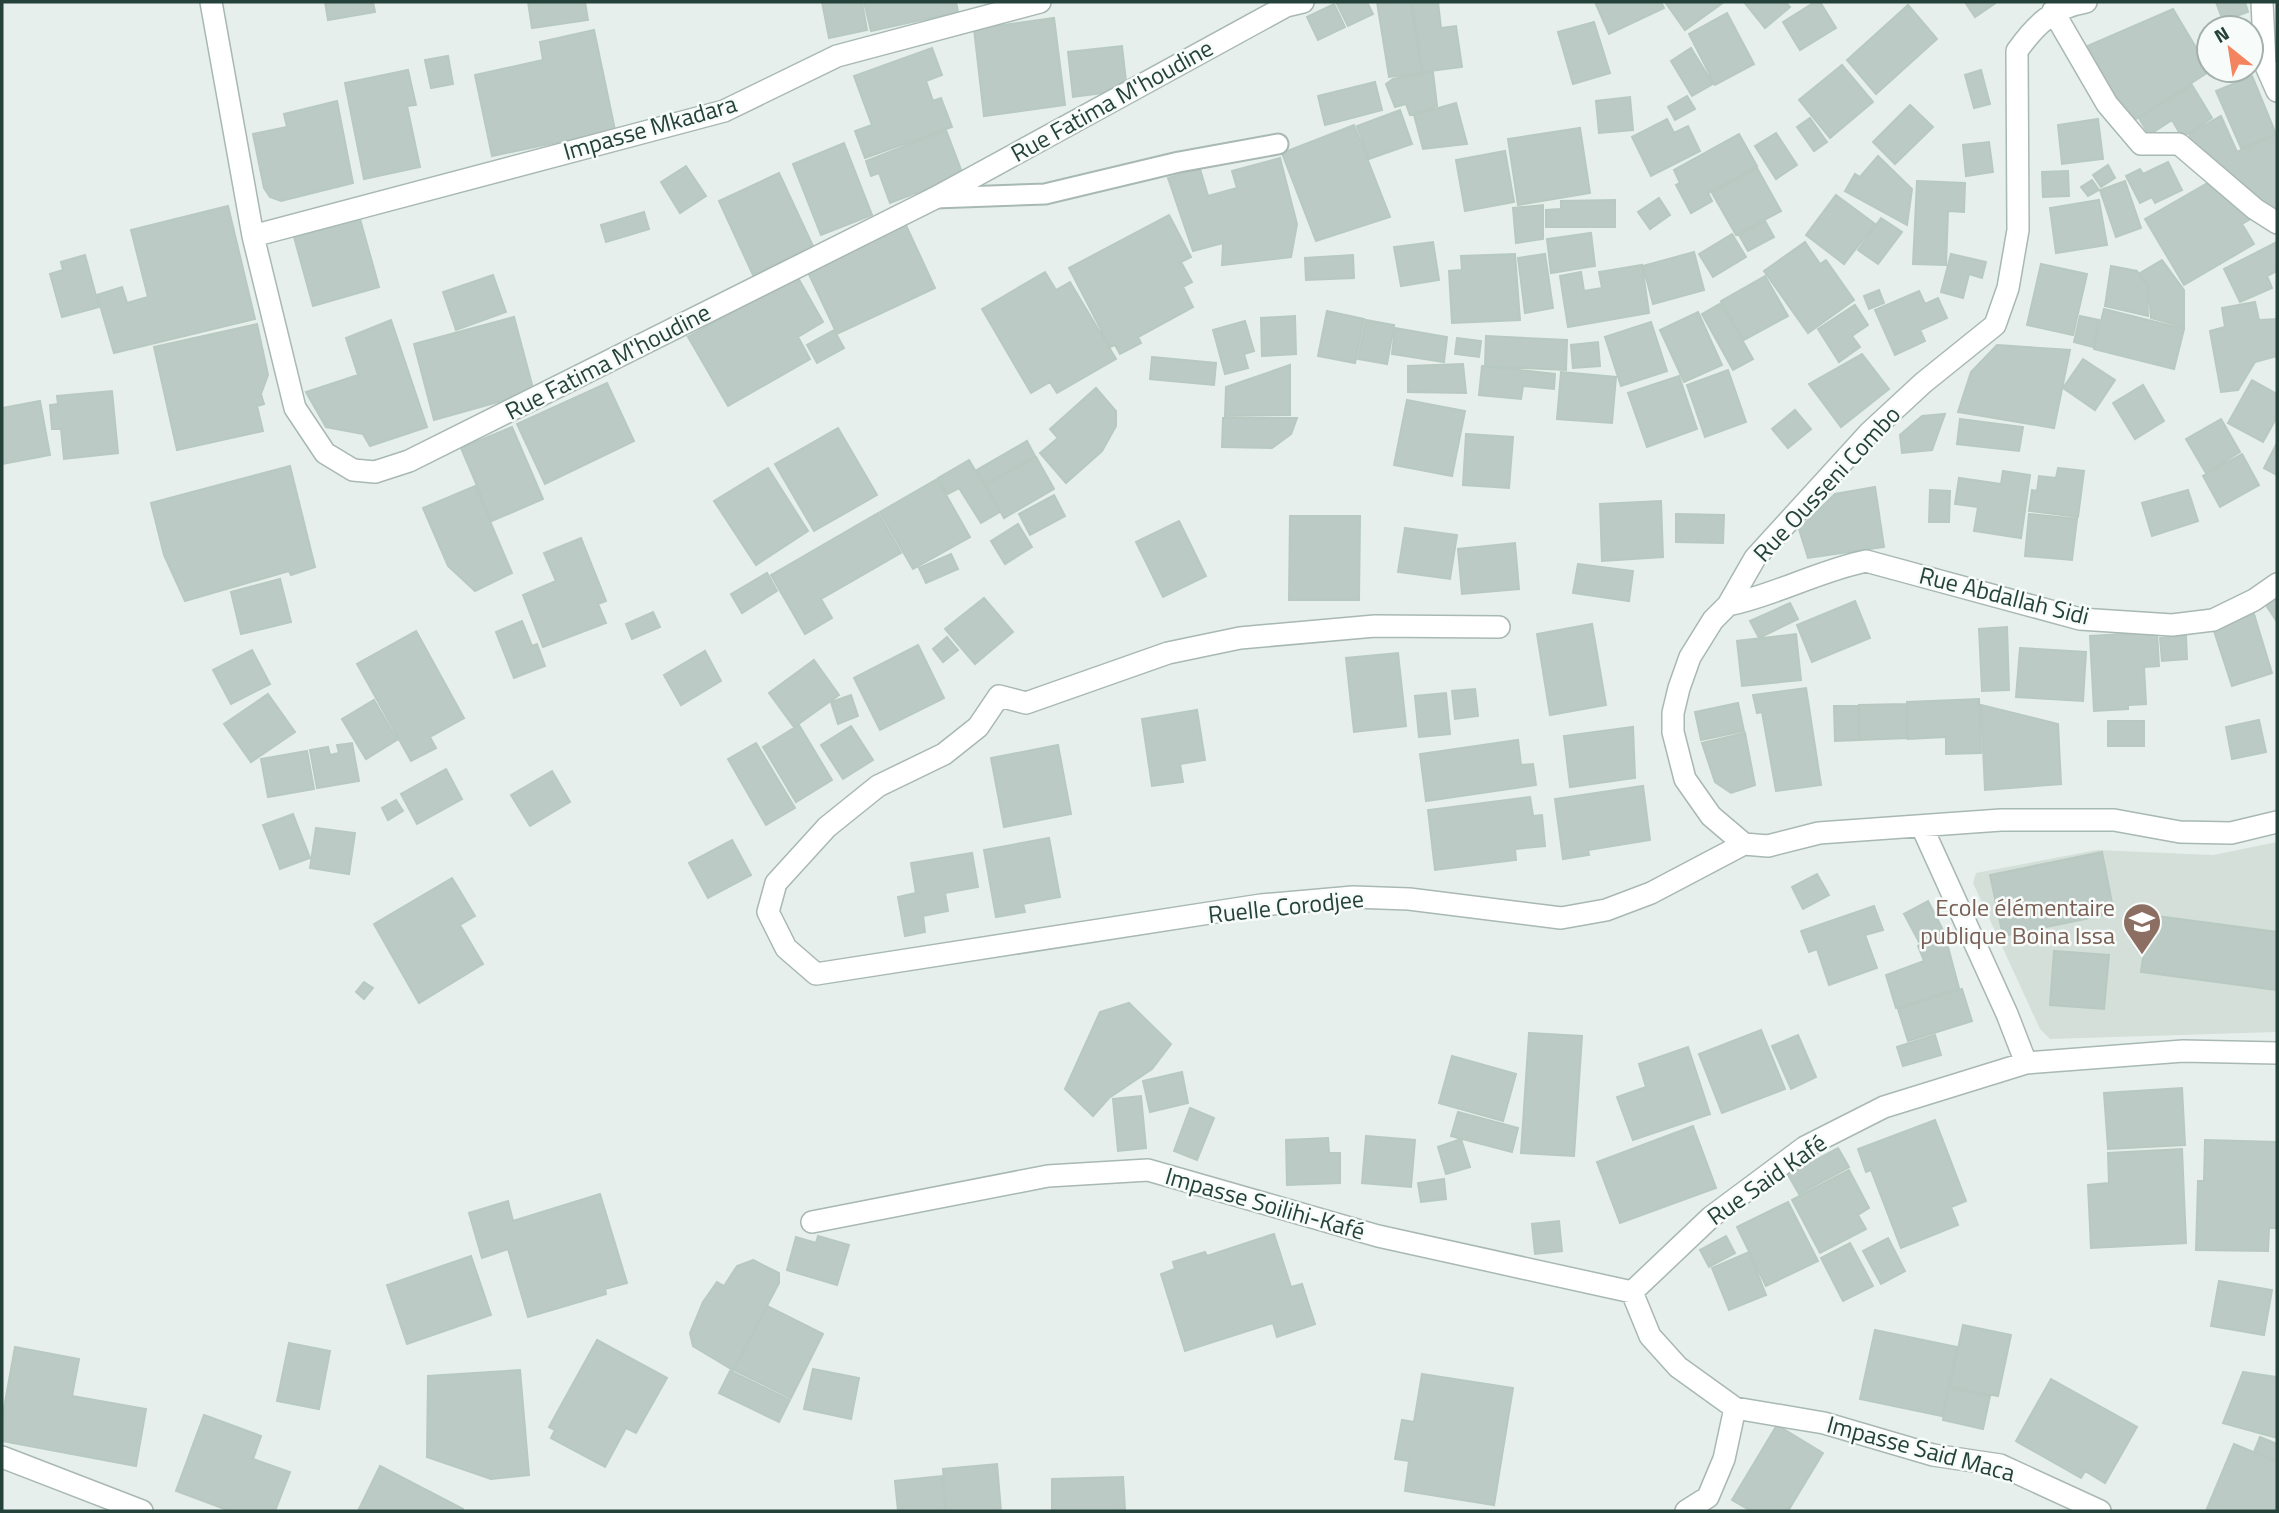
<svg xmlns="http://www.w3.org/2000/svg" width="2279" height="1513" viewBox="0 0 2279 1513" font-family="'Titillium Web',sans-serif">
	<rect width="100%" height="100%" fill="#e6efeb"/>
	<path fill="#d4dfda" d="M2277,842V1032L2050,1039L2040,1029L1973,883L1976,873L2097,850L2213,855Z"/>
	<path fill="#bbcac4" stroke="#b8c9c2" stroke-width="2" d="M325,2H373L375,12L328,20Z
		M528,2H585L588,20L532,28Z
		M822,2H862L867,30L829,38Z
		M864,2H956L958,12L871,31Z
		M1336,2H1367L1373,14L1348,26Z
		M1377,2H1410L1422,73L1389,77Z
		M1412,2H1438L1441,28L1456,26L1462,67L1423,72Z
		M1595,2H1661L1664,8L1609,34Z
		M1665,2H1724L1685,30Z
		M1744,2H1785L1790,7L1765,28Z
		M1815,2H1820L1836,28L1800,50L1783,22Z
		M1965,2H1997L1975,17Z
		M2216,2H2245L2248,12L2223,21Z
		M1334,4L1345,27L1318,40L1307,17Z
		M1908,5L1937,39L1876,94L1847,60Z
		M2173,9L2210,71L2128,124L2083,48Z
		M1727,13L1754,64L1715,85L1689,34Z
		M1054,18L1065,105L984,116L974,29Z
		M1594,22L1610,73L1573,84L1558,32Z
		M594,30L615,130L492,156L475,75L543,60L540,42Z
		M1122,46L1127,90L1073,97L1068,52Z
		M932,48L942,75L926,81L933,101L941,98L952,127L865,158L855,131L872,125L854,76Z
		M1691,48L1713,84L1692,96L1671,61Z
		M448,56L453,84L431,88L425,60Z
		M1842,65L1873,102L1830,138L1799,100Z
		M408,70L416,105L407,106L420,167L364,179L345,83Z
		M1981,70L1990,104L1974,108L1965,75Z
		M1433,72L1437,106L1410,115L1406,104L1395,107L1386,84L1393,79Z
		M2252,76L2276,134L2241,148L2216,91Z
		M1375,82L1382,110L1325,125L1318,96Z
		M2192,85L2212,118L2182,137L2172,120L2149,135L2139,118Z
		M1687,96L1695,109L1675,120L1668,107Z
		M1630,97L1633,130L1599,133L1596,101Z
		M337,101L353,183L281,201L270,197L264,188L253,134L287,127L284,114Z
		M1456,103L1467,144L1423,149L1414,115Z
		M1910,105L1933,127L1895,164L1873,142Z
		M1400,110L1412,144L1369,159L1357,126Z
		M2221,116L2237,152L2277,134V217L2196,152L2189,134Z
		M1810,118L1827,142L1814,151L1797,127Z
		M1667,119L1674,133L1688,126L1700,151L1651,176L1632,137Z
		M2098,119L2103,159L2062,164L2058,125Z
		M1354,125L1390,217L1316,241L1282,153Z
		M1580,128L1590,193L1518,205L1508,139Z
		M946,130L963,175L890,203L879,173L871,176L866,161Z
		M1776,133L1797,165L1776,179L1755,146Z
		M1739,134L1757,166L1708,193L1712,201L1691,213L1676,185L1680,183L1674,170Z
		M1989,142L1993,172L1966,176L1963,145Z
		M844,143L872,215L821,235L793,164Z
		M1505,151L1514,202L1465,211L1456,160Z
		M1878,156L1912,189L1907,225L1845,191L1855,174L1860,177Z
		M1280,158L1297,224L1291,257L1222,265L1223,243L1193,251L1168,178L1200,169L1208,196L1237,188L1232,171Z
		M2168,162L2182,190L2155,203L2152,197L2140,203L2126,176L2140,169L2143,174Z
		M2108,165L2115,178L2101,187L2093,175Z
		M686,166L706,196L680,213L661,182Z
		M1757,168L1781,211L1736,235L1712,193Z
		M2068,171L2069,196L2043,197L2042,172Z
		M779,173L813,246L753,275L719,201Z
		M2218,177L2254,217L2242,224L2254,244L2184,285L2145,219Z
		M2092,180L2099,190L2088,196L2081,187Z
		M1917,181L1965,183L1964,212L1948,211L1946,265L1913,264Z
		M2125,181L2141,228L2116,237L2100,190Z
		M1836,195L1875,224L1844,264L1806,235Z
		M1659,198L1670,215L1650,229L1638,212Z
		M1615,200V227H1546V210L1561,209V201Z
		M2099,200L2107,245L2056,253L2050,208Z
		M1543,205V239L1516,243L1513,208Z
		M228,206L255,319L114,353L97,295L122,287L127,303L148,297L131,230Z
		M644,212L649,229L606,242L601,225Z
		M1169,215L1191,257L1181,262L1192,282L1183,287L1193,307L1138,337L1141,343L1120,354L1115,345L1110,347L1069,268Z
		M1881,218L1902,232L1878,264L1858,250Z
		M360,219L379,287L313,306L294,237Z
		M904,221L935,288L837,334L806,268Z
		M1765,221L1774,237L1748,251L1739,235Z
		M1591,233L1595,266L1551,273L1547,239Z
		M1732,234L1746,257L1713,277L1699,254Z
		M1433,242L1439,280L1401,286L1394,247Z
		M1805,242L1820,264L1826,260L1854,300L1808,333L1764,271Z
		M2277,242V271L2267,276L2272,288L2240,302L2224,269Z
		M1694,252L1704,290L1653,304L1643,266Z
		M1515,254L1520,320L1452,323L1449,271L1462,270L1461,256Z
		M1545,254L1553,308L1525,313L1518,258Z
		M1951,254L1986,262L1982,278L1969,274L1963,298L1941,292Z
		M85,255L99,307L62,317L50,274L63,270L61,262Z
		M1353,255L1354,278L1306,280L1305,258Z
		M2162,260L2184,290V327L2151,318L2148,285L2140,273Z
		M2041,264L2087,274L2073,335L2027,325Z
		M1642,265L1649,313L1568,327L1560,276L1581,272L1584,291L1602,288L1599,272Z
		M2111,266L2137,271L2147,287L2148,316L2105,306Z
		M1045,272L1056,290L1070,282L1116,359L1057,393L1050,382L1031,393L982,309Z
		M493,275L506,312L456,330L443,292Z
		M797,276L823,322L798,337L810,359L728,406L688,337Z
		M1765,276L1788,316L1744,340L1721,301Z
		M1879,290L1884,303L1869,309L1864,296Z
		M1919,291L1925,304L1938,298L1947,318L1920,330L1925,341L1895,355L1875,310Z
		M2255,302L2259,320L2277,319V356L2255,362L2238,390L2221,392L2210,331L2225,327L2222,308Z
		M1721,303L1753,359L1733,370L1702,314Z
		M1855,305L1868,325L1852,336L1860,347L1839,362L1818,329Z
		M2104,309L2184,329L2174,369L2094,349Z
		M1327,311L1364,319L1355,363L1318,356Z
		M1698,312L1722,365L1684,382L1660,330Z
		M1295,316L1296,354L1262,356L1261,318Z
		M2080,316L2099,320L2093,347L2074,342Z
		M514,317L534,392L434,420L414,344Z
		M391,320L427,427L370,446L363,434L326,427L306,392L358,375L346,338Z
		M1366,320L1394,325L1387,364L1358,359Z
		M1245,321L1254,351L1244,354L1248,368L1225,374L1213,330Z
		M1651,322L1667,371L1621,386L1605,337Z
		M257,324L268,375L261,394L264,404L257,406L263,431L177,450L154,347Z
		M1395,328L1447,337L1444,362L1392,354Z
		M834,330L844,348L817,363L807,345Z
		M1486,336L1567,340L1566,370L1485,366Z
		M1457,338L1481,341L1479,357L1455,354Z
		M1598,342L1600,366L1573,368L1571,345Z
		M1997,345L2070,350L2054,428L1958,412L1971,372Z
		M1862,354L1889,389L1841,427L1809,384Z
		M1152,357L1216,363L1214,385L1150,379Z
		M2083,359L2115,380L2095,410L2063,388Z
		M1463,364L1466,393L1408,392V366Z
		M1290,365V415L1225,416L1226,387Z
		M1482,366L1555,374L1554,389L1523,386L1521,399L1479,395Z
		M1728,370L1746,422L1705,437L1687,385Z
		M1561,372L1616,377L1612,423L1557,419Z
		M1679,376L1697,429L1647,447L1628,393Z
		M2252,380L2277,394V417L2263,442L2228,423Z
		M607,383L634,441L545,484L517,424Z
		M2143,385L2164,421L2135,439L2113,403Z
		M1096,388L1116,411V426L1102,451L1066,483L1040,453L1058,438L1050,429Z
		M112,391L118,453L64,459L61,429H52L50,405L58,404L57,396Z
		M1407,400L1465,411L1452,476L1394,465Z
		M40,401L50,455L2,464V408Z
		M1795,410L1811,429L1788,448L1772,429Z
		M1945,414L1932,450L1902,453L1900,435L1922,416Z
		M1223,418H1297L1291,434L1272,448L1222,447Z
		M1960,419L2023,427L2019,451L1957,444Z
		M2221,419L2240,452L2206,473L2186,439Z
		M512,427L543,499L492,521L461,448Z
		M838,428L877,495L814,531L775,464Z
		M1466,434L1513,437L1509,488L1463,485Z
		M1027,441L1035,456L985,485L977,470Z
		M2277,443V475L2264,468Z
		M2242,454L2259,485L2220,507L2203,476Z
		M1036,457L1054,489L1004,518L986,485Z
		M969,460L1000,512L981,523L959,488L948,494L938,478Z
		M290,466L315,567L291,575L289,571L185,601L164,555L151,503Z
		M768,468L808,531L756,565L714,501Z
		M2058,468L2084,471L2078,517L2029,511L2032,490L2037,491L2039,476L2056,478Z
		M2003,471L2030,475L2021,538L1974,531L1978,507L1955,504L1959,478L2001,484Z
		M937,479L970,537L913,569L880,512Z
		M475,486L512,573L475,591L448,566L423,508Z
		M1875,487L1884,547L1808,558L1799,529L1835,494Z
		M1930,490L1950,491L1949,522H1929Z
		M2188,490L2198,521L2152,536L2142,503Z
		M1054,495L1065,516L1030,535L1019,514Z
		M1661,501L1663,557L1602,561L1600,504Z
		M878,513L901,553L821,599L832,618L805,634L771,575Z
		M1676,514L1724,515L1723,543L1676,542Z
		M2029,514L2077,519L2072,560L2025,556Z
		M1290,516H1360L1359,600H1289Z
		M1179,521L1206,576L1163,597L1136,542Z
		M1018,524L1032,547L1005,564L991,541Z
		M1405,528L1457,535L1450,579L1398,572Z
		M581,538L606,601L598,604L606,623L543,647L523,595L556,581L544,553Z
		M1515,543L1519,589L1462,594L1458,549Z
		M951,554L958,569L926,583L919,568Z
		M1578,564L1633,571L1629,601L1573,593Z
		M767,573L777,591L742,613L731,594Z
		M280,579L291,622L241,634L231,592Z
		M2277,594V622L2264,602Z
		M984,598L1013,632L975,664L945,629Z
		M1855,601L1870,638L1812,662L1797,625Z
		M1790,603L1798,619L1759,638L1750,621Z
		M653,612L660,627L632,639L626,624Z
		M2254,614L2272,673L2232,686L2213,628Z
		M522,621L532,646L537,644L545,666L514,678L496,632Z
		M1592,624L1606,705L1550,715L1537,634Z
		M2007,627L2009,690L1982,691L1979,629Z
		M416,631L464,718L430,737L436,748L411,761L357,664Z
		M2157,632L2159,666L2144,667L2146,704L2128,705V709L2094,711L2090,636Z
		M1796,634L1801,680L1742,686L1737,641Z
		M2186,636L2187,659L2162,661L2160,638Z
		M947,637L958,650L943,662L933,649Z
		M918,645L944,698L880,730L854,678Z
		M2020,648L2086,652L2083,701L2016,697Z
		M252,650L270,684L231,704L213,670Z
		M705,651L721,681L681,705L664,675Z
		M1398,653L1406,726L1354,732L1346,658Z
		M814,660L839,695L794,727L769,693Z
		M1806,688L1821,785L1776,791L1762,712L1757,713L1753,695Z
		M1475,689L1478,716L1455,719L1452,691Z
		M1446,693L1450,734L1419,737L1415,696Z
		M268,694L295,732L251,762L224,724Z
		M851,695L858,716L838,724L831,702Z
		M1979,699L1981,753L1946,754V737L1908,739L1907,702Z
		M374,700L397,740L366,759L342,719Z
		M1738,703L1744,731L1701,740L1695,712Z
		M1906,704L1907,738L1860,740L1859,705Z
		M1981,705L2058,724L2061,784L1985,790Z
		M1834,706H1858L1859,740L1835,741Z
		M1197,710L1205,760L1180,764L1183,782L1152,786L1142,719Z
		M2259,720L2266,752L2232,759L2226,727Z
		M2108,721H2144V746H2108Z
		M799,725L832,780L796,802L763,747Z
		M851,726L873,760L843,779L821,745Z
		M1633,727L1635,778L1570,787L1564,736Z
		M1745,733L1755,785L1731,793L1715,782L1702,743Z
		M1518,740L1521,765L1533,764L1536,785L1426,801L1420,754Z
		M352,743L359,781L317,788L310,750L328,747L330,755L339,753L337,745Z
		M756,743L795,808L766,825L728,759Z
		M1058,745L1071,814L1004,827L991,758Z
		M307,751L314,789L268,797L261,759Z
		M446,769L462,799L417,824L401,794Z
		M552,771L570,802L530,826L511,795Z
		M1643,786L1650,840L1588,850L1589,855L1563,859L1555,799Z
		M1530,797L1533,816L1542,815L1545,846L1515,849L1516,860L1435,870L1428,810Z
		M396,800L403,811L388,820L382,808Z
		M293,814L310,858L280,869L263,825Z
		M316,828L355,833L349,874L310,868Z
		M1049,838L1060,897L1023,904L1025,912L996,917L984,850Z
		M732,840L751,875L708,898L689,863Z
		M2102,852L2114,913L2003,936L1990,875Z
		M972,853L978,887L945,893L948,911L923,916L925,932L905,936L898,897L916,893L911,863Z
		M1817,874L1829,895L1803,909L1792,887Z
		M452,878L475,916L460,925L483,964L419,1003L374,924Z
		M1928,901L1943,930L1919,942L1904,914Z
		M1874,906L1883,930L1865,935L1877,968L1829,985L1817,949L1809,952L1801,931Z
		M2149,915L2277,932V990L2141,972Z
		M1944,932L1959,988L1896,1008L1886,975L1924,961L1918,946Z
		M2054,951L2109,955L2104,1009L2050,1005Z
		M364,982L373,988L364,999L356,992Z
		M1962,989L1972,1021L1908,1041L1898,1009Z
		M1129,1003L1171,1044L1152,1069L1109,1098L1093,1116L1065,1089L1100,1012Z
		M1761,1030L1785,1089L1722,1113L1699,1054Z
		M1529,1033L1582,1036L1574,1156L1521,1153Z
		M1798,1035L1816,1077L1791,1089L1772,1046Z
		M1935,1035L1941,1055L1903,1066L1897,1047Z
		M1688,1047L1710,1114L1633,1140L1617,1097L1646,1087L1639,1064Z
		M1452,1056L1516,1074L1503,1121L1439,1103Z
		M1182,1072L1188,1103L1150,1112L1143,1081Z
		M2182,1088L2185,1145L2108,1149L2104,1093Z
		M1141,1096L1146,1148L1118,1151L1113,1099Z
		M1190,1108L1214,1118L1197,1160L1174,1151Z
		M1458,1112L1518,1128L1512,1152L1451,1136Z
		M1935,1120L1966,1201L1951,1207L1958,1225L1901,1248L1871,1170L1866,1172L1858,1149Z
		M1693,1126L1716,1188L1620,1223L1597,1162Z
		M1366,1136L1415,1140L1411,1187L1362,1183Z
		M1328,1138L1329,1153H1340V1183L1287,1185L1286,1140Z
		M1461,1139L1470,1167L1446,1174L1438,1147Z
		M2205,1140L2277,1142V1228H2269L2268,1251L2196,1250L2198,1181H2204Z
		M1838,1148L1849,1167L1799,1194L1788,1175Z
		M2182,1149L2186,1243L2091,1248L2088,1185L2109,1183L2108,1153Z
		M1849,1170L1869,1208L1858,1215L1866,1229L1820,1253L1792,1200Z
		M1444,1179L1446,1199L1421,1202L1418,1183Z
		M600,1194L627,1283L605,1289L606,1294L528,1317L508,1249L482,1258L469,1213L508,1201L513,1221Z
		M1788,1202L1818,1261L1766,1286L1737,1227Z
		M1559,1221L1562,1251L1535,1254L1532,1224Z
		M1274,1234L1291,1287L1302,1284L1315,1324L1277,1337L1273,1323L1185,1351L1161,1274L1175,1269L1173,1262L1205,1252L1207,1256Z
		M818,1236L849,1245L837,1285L787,1270L796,1237L816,1243Z
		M1726,1236L1735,1253L1709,1267L1700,1250Z
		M1888,1238L1905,1271L1881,1284L1863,1251Z
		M1850,1243L1873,1286L1843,1301L1821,1258Z
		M1749,1252L1766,1295L1729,1310L1712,1268Z
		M471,1256L491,1315L407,1344L387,1285Z
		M753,1260L779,1273V1283L733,1370L693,1346L690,1333L703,1302L717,1282L724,1286L737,1266Z
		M2219,1281L2272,1290L2264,1335L2211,1326Z
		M767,1306L823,1334L791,1398L734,1370Z
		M1963,1325L2011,1335L1998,1396L1950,1387Z
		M1875,1330L1957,1347L1942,1416L1860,1399Z
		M597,1340L667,1378L636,1433L626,1428L605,1467L551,1438L555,1430L549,1427Z
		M289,1343L330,1351L319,1409L277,1401Z
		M15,1347L79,1359L72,1396L146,1409L136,1466L2,1441V1419Z
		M813,1369L859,1378L851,1419L804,1409Z
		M520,1370L529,1475L491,1479L427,1457L428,1376Z
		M730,1371L790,1400L779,1422L719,1393Z
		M2243,1372L2277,1377V1438L2223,1423Z
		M1422,1374L1513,1388L1494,1505L1405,1491L1409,1461L1395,1459L1402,1420L1414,1422Z
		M2051,1379L2137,1427L2105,1483L2085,1471L2081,1478L2016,1441Z
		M1949,1388L1990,1396L1983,1429L1943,1420Z
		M204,1415L261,1436L253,1459L290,1472L275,1511H230L176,1491Z
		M1777,1425L1823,1453L1788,1511H1751L1732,1500Z
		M2260,1437L2277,1444V1461L2254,1452Z
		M2234,1444L2277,1462V1511H2206Z
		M997,1464L1001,1511H946L943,1469Z
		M380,1466L463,1509L462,1511H358Z
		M942,1476L945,1511H898L895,1481Z
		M1123,1477L1125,1509L1052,1511V1479Z"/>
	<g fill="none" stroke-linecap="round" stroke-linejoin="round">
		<defs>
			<path id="service" d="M935,198L1045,194L1179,162L1278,144"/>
			<path id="minor" d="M211,2L253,236L295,408L325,453L353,470L375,472L409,461L935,198L1286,6L1303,2
				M2086,2C2053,8 2036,24 2017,51L2018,230L2008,288L1995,325L1923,383L1869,433L1755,558L1728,605L1713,620L1690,657L1679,688L1673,713V732L1685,779L1711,816L1744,844L1768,846L1819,833L2001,820H2114L2180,832L2231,833L2277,822
				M2262,2L2265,64L2277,91
				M2053,11L2107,104L2141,144H2179L2255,209L2277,223
				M253,236L724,111L837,56L1040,2
				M1728,605C1776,595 1818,571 1866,561L2080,619L2172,625L2213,620L2254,600L2277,584
				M1499,627L1375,626L1240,638L1168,653L1026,703L999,696L978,727L944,754L878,786L827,827L776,883L768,912L786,948L816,974L1261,905L1353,897L1409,899L1561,918L1606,910L1651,893L1744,844
				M1922,827L2007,1014L2026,1063
				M812,1222L1048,1176L1148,1170L1378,1236L1632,1292
				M2,1457L142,1511
				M1686,1511L1708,1497L1724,1459L1735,1408
				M2100,1511L2000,1465L1933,1455L1824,1423L1735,1408L1678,1367L1650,1336L1632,1292L1711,1217L1805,1147L1884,1107L2026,1063L2183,1051L2277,1053"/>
		</defs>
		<use href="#service" stroke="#a8b8b2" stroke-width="23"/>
		<use href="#minor" stroke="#a8b8b2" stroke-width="24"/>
		<use href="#service" stroke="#fff" stroke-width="19"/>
		<use href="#minor" stroke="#fff" stroke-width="21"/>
	</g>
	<defs>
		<symbol id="school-pin" viewBox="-11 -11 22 30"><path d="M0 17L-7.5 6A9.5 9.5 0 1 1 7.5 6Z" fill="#8d6e63" stroke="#f7fbf9"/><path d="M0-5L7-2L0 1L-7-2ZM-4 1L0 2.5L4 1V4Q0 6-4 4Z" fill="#fff"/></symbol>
	</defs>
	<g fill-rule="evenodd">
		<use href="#school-pin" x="2120" y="900" width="44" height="60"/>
	</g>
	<g text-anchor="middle" stroke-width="5" stroke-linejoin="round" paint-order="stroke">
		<g font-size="24" fill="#24423a" stroke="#f7fbf9">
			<text transform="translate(1112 101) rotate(-29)" y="8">Rue Fatima M'houdine</text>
			<text transform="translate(650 128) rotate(-16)" y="8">Impasse Mkadara</text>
			<text transform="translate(608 362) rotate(-27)" y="8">Rue Fatima M'houdine</text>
			<text transform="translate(1827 484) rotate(-47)" y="8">Rue Ousseni Combo</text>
			<text transform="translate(2004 596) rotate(14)" y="8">Rue Abdallah Sidi</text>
			<text transform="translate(1286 907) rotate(-6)" y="8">Ruelle Corodjee</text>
			<text transform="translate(1767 1180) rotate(-35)" y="8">Rue Said Kafé</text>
			<text transform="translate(1265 1204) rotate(16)" y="8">Impasse Soilihi-Kafé</text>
			<text transform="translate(1921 1449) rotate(15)" y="8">Impasse Said Maca</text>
		</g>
		<g font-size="24" fill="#785e54" stroke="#f7fbf9" text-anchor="end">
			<text x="2115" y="916">Ecole élémentaire<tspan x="2115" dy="28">publique Boina Issa</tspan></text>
		</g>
	</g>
	<rect width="2279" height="1513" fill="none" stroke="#24423a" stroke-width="7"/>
	<g transform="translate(2230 49) rotate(330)"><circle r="33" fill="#f7fbf9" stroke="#a3b1ad" stroke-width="2"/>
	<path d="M0-5L12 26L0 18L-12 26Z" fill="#f4845f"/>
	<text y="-10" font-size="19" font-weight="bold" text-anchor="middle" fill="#24423a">N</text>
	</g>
</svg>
